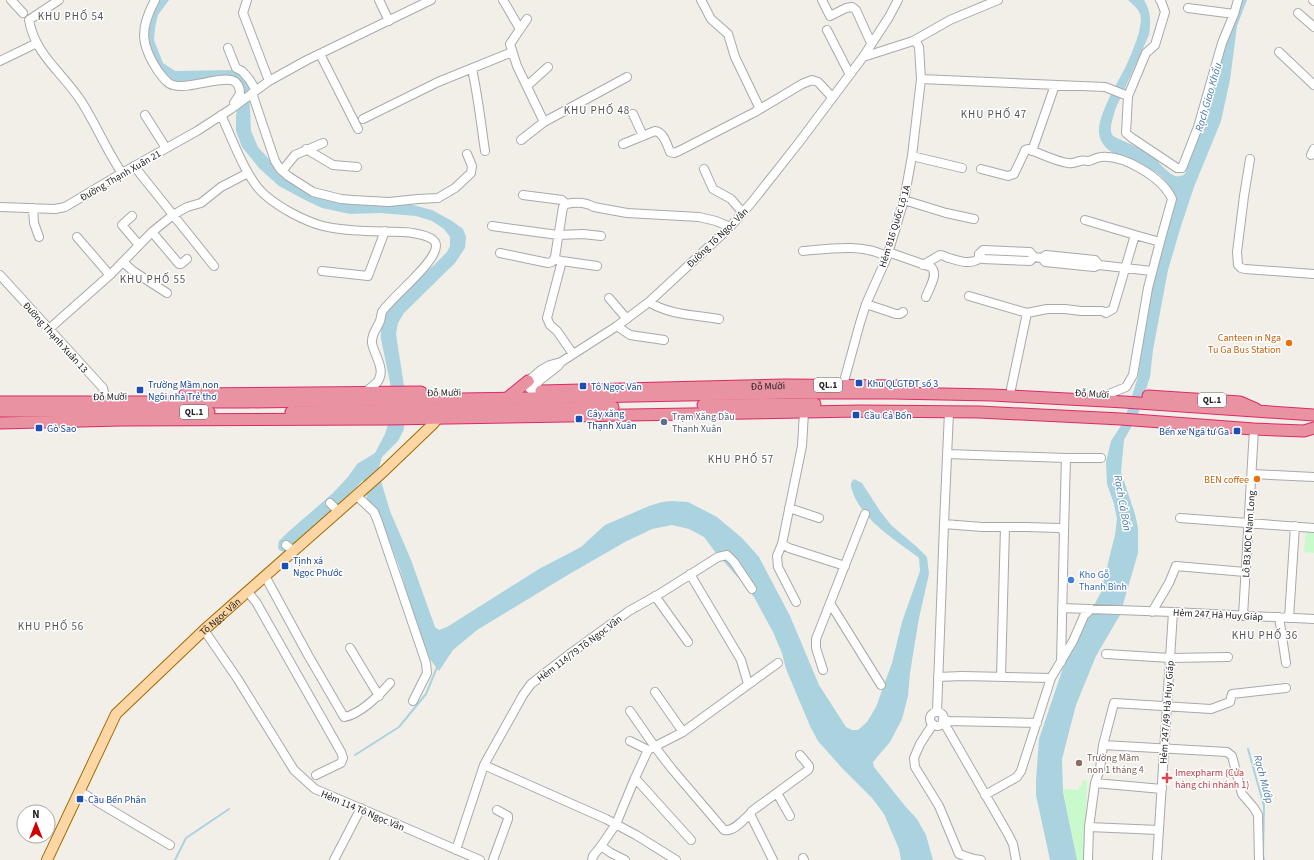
<svg xmlns="http://www.w3.org/2000/svg" width="1314" height="860" viewBox="0 0 1314 860" font-family="'Source Sans 3',sans-serif">
	<rect width="100%" height="100%" fill="#f2efe9"/>
	<path fill="#c8facc" d="M1306,531L1314,532V553L1304,552Z
		M1087,780L1085,860H1077L1063,789L1079,790V786H1082V781Z"/>
	<path fill="#aad3df" d="M160,0H169L158,15L155,28L154,40L163,63L175,71L235,70C243,75 247,80 249,88L251,131L258,147L276,167L313,193L413,205L432,210L452,221L463,229L466,237L465,248L455,263L404,313L398,323L396,334L406,399L404,429L398,441L382,457L378,471L390,511L411,560L435,627L439,630L447,627L539,569L581,547L605,525L649,506L662,502L672,501L688,502L717,517L742,538L759,557L790,616L819,685L846,727L852,730H858L867,722L876,707L892,663L902,622L920,571L919,558C896,540 864,522 853,493C851,487 849,484 854,479L862,483L880,511L891,525L917,547L927,557L929,574L919,618L910,673L908,696L902,719L890,742L873,762L874,767L905,806L917,819L926,835L933,860H901L899,849L884,814L872,798L841,767L818,741L810,726L786,669L782,653L773,632L754,597L741,581L716,553L704,537L689,529L672,525L652,529L625,542L566,576L477,630L453,650L439,671L430,659L413,614L400,569L377,508L372,504L368,502L363,480L327,518L301,541L284,552L279,550L278,547L279,541L287,533L333,493L348,477L357,464L375,453L385,434L389,421L392,392L381,339V324L388,306L434,265L447,252L450,246V237L444,229L432,221L416,216L380,213L350,214L322,208L307,201L279,186L259,168L242,147L236,131V117L240,87L226,77L174,82L156,63L149,45L147,33L150,18Z
		M1128,0H1144C1151,11 1151,23 1149,35L1115,110L1111,125V132L1113,136C1126,143 1140,147 1152,156C1159,162 1166,172 1175,176C1180,177 1184,176 1186,172L1223,43L1241,0H1247L1237,26L1230,80L1221,121L1194,187L1181,226L1168,270L1153,350L1150,377L1137,417L1124,440L1121,472L1135,514L1138,528V553L1120,615L1096,656L1076,705L1062,759L1063,792L1077,860H1050L1036,795V780L1039,739L1066,659L1101,592L1109,559L1115,535L1117,519L1114,504L1107,484L1106,462L1111,441L1124,421L1138,377L1147,313L1155,266L1164,233L1171,218L1175,196C1170,186 1164,177 1154,171C1138,161 1101,157 1099,133C1097,116 1118,82 1126,66C1131,55 1136,43 1139,32C1140,26 1142,20 1140,14C1138,8 1132,4 1128,0Z"/>
	<g fill="none" stroke-linecap="round" stroke-linejoin="round">
		<path stroke="#aad3df" stroke-width="2" d="M1248,749L1264,806L1263,855L1264,860
			M355,755L399,727L426,694L438,665
			M175,860L186,838L229,809"/>
		<defs>
			<path id="minor" d="M11,0L23,13
				M59,0L29,20C35,55 63,73 81,101C96,124 106,150 122,173
				M155,0C140,28 140,44 158,71C162,76 167,84 173,85C189,90 222,75 234,81C239,84 240,89 240,94L234,103
				M247,0L243,13L269,81
				M379,0L389,21
				M503,0L520,29
				M701,0L711,19L728,34L735,57L760,109
				M822,0L830,16L846,8L852,7L856,10L871,43
				M1160,0L1161,1L1165,12L1155,45L1146,53L1128,96L1126,133L1132,138L1177,168H1182L1198,127L1222,43L1234,14L1238,0
				M1313,0L1314,1
				M1188,8L1234,14
				M1298,13L1314,27
				M827,30L849,73
				M228,48L236,68L242,71L249,79L256,90
				M1279,52L1314,85
				M320,54L358,129
				M863,57L913,41L950,20L998,0
				M0,61L37,43
				M472,69C478,96 481,124 485,151
				M921,79L1105,87L1128,96
				M527,86L548,67
				M252,93L275,161L280,169L288,176L313,192L341,199L353,200L389,202L418,199L438,198L455,188L471,173L472,166L467,154
				M633,114L643,136
				M145,115L166,148
				M221,115C232,138 246,179 265,195C280,208 304,221 323,226C347,232 377,231 402,232C409,232 431,235 435,242C444,257 390,298 382,312C381,315 381,318 380,321C377,329 371,334 372,343C374,355 386,369 378,381C375,385 369,389 364,393
				M363,119L438,82L512,52
				M544,122L627,77
				M521,140L544,122L517,66L510,44L527,19
				M623,144L655,131C664,132 667,145 670,152L674,153L679,151L755,112L802,84L812,80L818,82L832,97
				M306,149L333,165L357,167
				M1032,151L1055,85
				M1311,155L1314,149
				M912,156L962,168
				M1250,159L1244,196L1237,252L1238,265L1241,268L1245,269L1314,274
				M134,166L214,266
				M704,169L713,189L731,199L743,213
				M282,171L295,155L323,143
				M523,195L562,200L566,204
				M904,200L946,213L974,219
				M0,207L55,209L65,207L122,173L197,131L231,109L269,81L307,60L431,0
				M33,208L34,223L39,237
				M132,216L122,225L139,245
				M1085,220L1135,235
				M492,226L558,235L583,234L601,236
				M152,232L179,264H181L187,259
				M77,237L108,273L111,274L152,232L173,215L187,207L201,203L221,187L248,173
				M803,251C827,249 865,243 887,257
				M888,252L931,267C939,274 929,288 926,297
				M500,253L548,263L552,262L555,257
				M1034,257L1030,261L983,259L979,254L983,250L1030,252L1034,257L1042,258
				M562,261L547,318L550,325L557,331L573,354
				M123,262L133,271L167,293
				M923,265L940,255C944,255 945,257 949,258C959,261 969,265 979,259V254
				M1099,265L1095,260L1046,255L1042,258L1045,262L1094,267L1099,265L1152,271
				M597,266L562,261L557,260L555,257L563,207L566,204C575,202 586,202 594,207L627,213L699,217L716,221L730,227
				M322,271L368,276L385,231
				M0,275L103,388L106,402
				M969,296L1027,313L1047,309H1065L1081,311H1102L1106,313L1113,309L1114,306L1135,235L1160,242L1172,199C1162,177 1124,155 1101,157C1097,157 1093,160 1089,161C1086,161 1083,160 1080,161C1075,162 1073,164 1068,163C1057,162 1039,153 1028,149L1025,150L1024,153L1014,174L1008,176L981,169
				M609,298L627,319
				M649,302C669,315 696,315 719,319
				M866,304L896,314H900L903,312
				M617,326L630,335L664,340
				M49,329L111,274
				M561,362L558,366L540,380L532,391L529,388L528,381L541,370L550,365L561,362L617,326L649,302L730,227L752,202L797,145L863,57L889,17L898,0
				M843,385L860,323L866,304L887,257L904,200L912,156L921,79L919,47L917,43L913,41
				M1011,389L1027,313
				M1109,394L1126,387L1133,375L1148,288L1160,242
				M947,454L1066,458L1064,532
				M1066,458H1101
				M1252,474L1314,477
				M357,496L374,512L378,522L426,663L427,673L413,701
				M330,503L339,512
				M789,508L819,518
				M1180,518L1314,528
				M944,524L982,527H1026L1060,528L1064,532L1061,662
				M782,544L789,548L845,566
				M286,545L294,551
				M690,574L741,660L748,684
				M265,576L308,655L344,717C359,715 380,695 390,683
				M247,591L256,602L341,752L343,758L341,763L316,775
				M655,596L688,642
				M796,602L778,567L777,556L782,544L802,446L804,412
				M830,603L881,685
				M1062,608L1173,612L1314,619
				M1152,612L1169,583L1176,566L1245,572
				M1243,616L1254,429
				M1279,617L1286,663
				M1289,618L1295,526
				M204,630L237,678L294,770L315,789L376,815L480,860
				M350,648L379,696
				M1106,654L1170,658L1228,657
				M823,670L816,648V639L865,514
				M938,677L962,676L1051,678
				M1001,677L1005,527
				M655,692L683,732
				M630,711L655,747L672,769L724,830C734,832 743,820 750,814L773,860
				M937,712L944,524L949,412
				M930 719a7 7 0 1 1 14 0a7 7 0 1 1-14 0Z
				M943,719L949,721L1037,723
				M943,721L1008,834L1013,844L1016,860
				M933,724L920,744L914,758L915,767L939,806L959,854L974,859L981,860
				M630,741L648,750
				M1103,745L1227,752L1232,756L1242,794L1254,808L1258,815L1259,860
				M484,765L606,819L636,835L676,860
				M635,778L691,840
				M1095,783L1162,789
				M79,791L170,845
				M777,793L790,816
				M985,795L1017,777L1021,771L1051,678L1073,641L1084,616L1091,609
				M750,814L752,811L808,770L809,768V766L800,755
				M1089,827L1158,830
				M456,850L484,765L523,695L531,684L571,653L629,611L661,593L718,557L727,555L734,562L752,589
				M803,858L804,860
				M334,860L361,808
				M493,860L508,819V816L497,810
				M592,860L593,856L601,846
				M625,860L611,853L601,846L616,824L635,778L648,750L683,732L778,663
				M1088,860L1089,827L1095,783L1100,769L1103,745L1114,703L1211,709L1230,702L1232,694L1286,688
				M1157,860L1173,612"/>
			<g id="major">
				<path id="s1" d="M47,860L116,714L204,630L383,472L432,425L438,418L440,413"/>
			</g>
			<g id="highway">
				<path id="s2" d="M541,391L785,385L905,386"/>
				<path d="M185,394L421,392"/>
				<path d="M1148,396L1240,402L1256,409"/>
				<path d="M506,399L528,381"/>
				<path d="M0,402H247L532,398L790,393H892L992,395L1124,402L1314,415"/>
				<path d="M703,405L815,404"/>
				<path d="M0,411L209,412"/>
				<path d="M291,412L613,407"/>
				<path d="M0,423L122,420L388,419L860,411L979,412L1121,419L1254,429L1304,431L1314,428"/>
			</g>
		</defs>
		<use href="#minor" stroke="#a9a9a9" stroke-width="10"/>
		<use href="#major" stroke="#a06b00" stroke-width="12"/>
		<use href="#highway" stroke="#dc2a67" stroke-width="13"/>
		<use href="#minor" stroke="#fff" stroke-width="8"/>
		<use href="#major" stroke="#fcd6a4" stroke-width="10"/>
		<use href="#highway" stroke="#e892a2" stroke-width="11"/>
	</g>
	<g fill="#e8710a" stroke="#fff" stroke-width="1.5">
		<circle cx="1289" cy="343" r="4"/>
		<circle cx="1257" cy="479" r="4"/>
	</g>
	<g fill="#1a4fb4" stroke="#fff" stroke-width="1.5">
		<rect x="855" y="379" width="8" height="8" rx="2"/>
		<rect x="579" y="382" width="8" height="8" rx="2"/>
		<rect x="136" y="386" width="8" height="8" rx="2"/>
		<rect x="852" y="411" width="8" height="8" rx="2"/>
		<rect x="575" y="415" width="8" height="8" rx="2"/>
		<rect x="35" y="424" width="8" height="8" rx="2"/>
		<rect x="1233" y="427" width="8" height="8" rx="2"/>
		<rect x="281" y="562" width="8" height="8" rx="2"/>
		<rect x="76" y="795" width="8" height="8" rx="2"/>
	</g>
	<circle fill="#5c6f8a" stroke="#fff" stroke-width="1.5" cx="664" cy="422" r="4"/>
	<circle fill="#3f7fe0" stroke="#fff" stroke-width="1.5" cx="1071" cy="580" r="4"/>
	<circle fill="#8d6e63" stroke="#fff" stroke-width="1.5" cx="1079" cy="763" r="4"/>
	<path fill="#e0444e" stroke="#fff" stroke-width="1.5" d="M1165 772h4v4h4v4h-4v4h-4v-4h-4v-4h4z"/>
	<g text-anchor="middle" stroke-width="3" stroke-linejoin="round" paint-order="stroke">
		<g fill="#fff" stroke="#646464" stroke-width="1">
			<rect x="814" y="378" width="28" height="14" rx="3"/>
			<rect x="1198" y="393" width="28" height="14" rx="3"/>
			<rect x="180" y="405" width="28" height="14" rx="3"/>
		</g>
		<g font-size="9" font-weight="bold" fill="#222">
			<text x="828" y="388">QL.1</text>
			<text x="1212" y="403">QL.1</text>
			<text x="194" y="415">QL.1</text>
		</g>
		<g font-size="10" fill="#222" stroke="#fff">
			<text transform="translate(120 175) rotate(-30)" y="4">Đường Thạnh Xuân 21</text>
			<text transform="translate(894 226) rotate(-73)" y="4">Hẻm 816 Quốc Lộ 1A</text>
			<text transform="translate(717 237) rotate(-44)" y="4">Đường Tô Ngọc Vân</text>
			<text transform="translate(56 337) rotate(48)" y="4">Đường Thạnh Xuân 13</text>
			<text dy="4" stroke="none"><textPath href="#s2" startOffset="227">Đỗ Mười</textPath></text>
			<text transform="translate(444 392) rotate(-1)" y="4">Đỗ Mười</text>
			<text transform="translate(1092 393) rotate(3)" y="4">Đỗ Mười</text>
			<text transform="translate(110 396) rotate(-1)" y="4">Đỗ Mười</text>
			<text transform="translate(1248 534) rotate(-86)" y="4">Lô B3 KDC Nam Long</text>
			<text transform="translate(1218 614) rotate(3)" y="4">Hẻm 247 Hà Huy Giáp</text>
			<text dy="4" stroke="none"><textPath href="#s1" startOffset="304">Tô Ngọc Vân</textPath></text>
			<text transform="translate(579 648) rotate(-37)" y="4">Hẻm 114/79 Tô Ngọc Vân</text>
			<text transform="translate(1166 712) rotate(-86)" y="4">Hẻm 247/49 Hà Huy Giáp</text>
			<text transform="translate(363 810) rotate(23)" y="4">Hẻm 114 Tô Ngọc Vân</text>
		</g>
		<g font-size="10" fill="#c56008" stroke="#fff" text-anchor="end">
			<text x="1281" y="341">Canteen in Nga<tspan x="1281" dy="12">Tu Ga Bus Station</tspan></text>
			<text x="1249" y="483">BEN coffee</text>
		</g>
		<g font-size="10" fill="#164399" stroke="#fff" text-anchor="start">
			<text x="867" y="387">Khu QLGTĐT số 3</text>
			<text x="148" y="388">Trường Mầm non<tspan x="148" dy="12">Ngôi nhà Trẻ thơ</tspan></text>
			<text x="591" y="390">Tô Ngọc Vân</text>
			<text x="587" y="417">Cây xăng<tspan x="587" dy="12">Thạnh Xuân</tspan></text>
			<text x="864" y="419">Cầu Cả Bốn</text>
			<text x="47" y="432">Gò Sao</text>
			<text x="1229" y="435" text-anchor="end">Bến xe Ngã tư Ga</text>
			<text x="293" y="564">Tịnh xá<tspan x="293" dy="12">Ngọc Phước</tspan></text>
			<text x="88" y="803">Cầu Bến Phân</text>
		</g>
		<g font-size="10" fill="#4e5e75" stroke="#fff" text-anchor="start">
			<text x="672" y="420">Trạm Xăng Dầu<tspan x="672" dy="12">Thanh Xuân</tspan></text>
		</g>
		<g font-size="10" fill="#366cbe" stroke="#fff" text-anchor="start">
			<text x="1079" y="578">Kho Gỗ<tspan x="1079" dy="12">Thanh Bình</tspan></text>
		</g>
		<g font-size="10" fill="#785e54" stroke="#fff" text-anchor="start">
			<text x="1087" y="761">Trường Mầm<tspan x="1087" dy="12">non 1 tháng 4</tspan></text>
		</g>
		<g font-size="10" fill="#be3a42" stroke="#fff" text-anchor="start">
			<text x="1175" y="776">Imexpharm (Cửa<tspan x="1175" dy="12">hàng chi nhánh 1)</tspan></text>
		</g>
		<g font-size="11" letter-spacing="1" fill="#555" stroke="#fff">
			<text x="71" y="20">KHU PHỐ 54</text>
			<text x="597" y="114">KHU PHỐ 48</text>
			<text x="994" y="118">KHU PHỐ 47</text>
			<text x="153" y="283">KHU PHỐ 55</text>
			<text x="741" y="463">KHU PHỐ 57</text>
			<text x="51" y="630">KHU PHỐ 56</text>
			<text x="1265" y="639">KHU PHỐ 36</text>
		</g>
		<g font-size="11" font-style="italic" fill="#4a7aab" stroke="#fff">
			<text transform="translate(1208 97) rotate(-74)" y="4">Rạch Giao Khẩu</text>
			<text transform="translate(1123 503) rotate(80)" y="4">Rạch Cả Bốn</text>
			<text transform="translate(1264 779) rotate(75)" y="4">Rạch Mướp</text>
		</g>
	</g>
	<g transform="translate(36 824)"><circle r="19" fill="#ffffff" stroke="#a7a7a7"/>
	<path d="M0-3L7 15L0 10L-7 15Z" fill="#d40000"/>
	<text y="-6" font-size="11" font-weight="bold" text-anchor="middle" fill="#222222">N</text>
	</g>
</svg>
